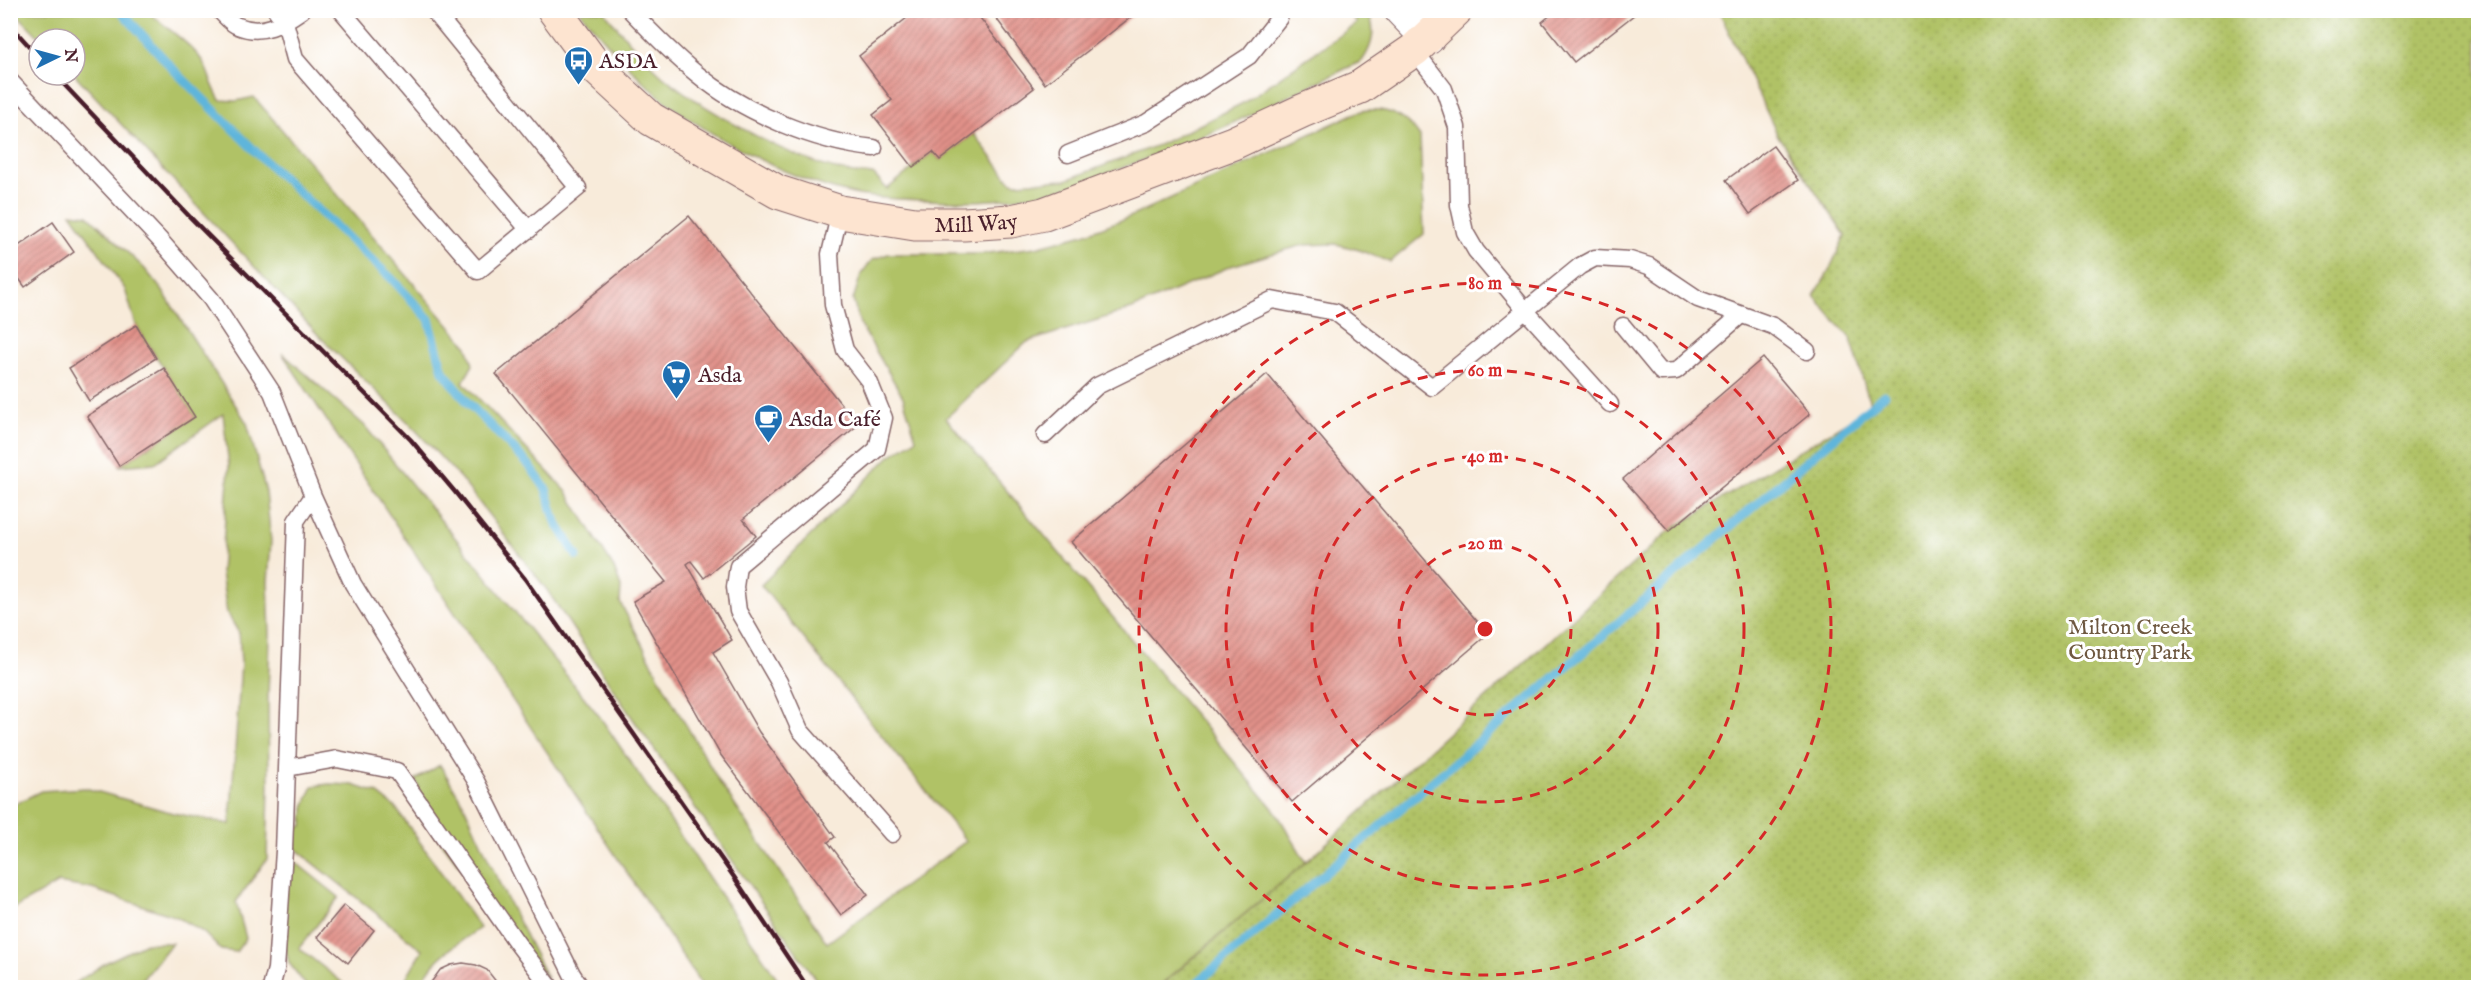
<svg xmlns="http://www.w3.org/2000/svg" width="2489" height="998" viewBox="0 0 2489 998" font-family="'IM FELL English',serif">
	<defs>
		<pattern id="park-dots" width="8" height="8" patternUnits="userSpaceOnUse" patternTransform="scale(1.5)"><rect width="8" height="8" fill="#b0c266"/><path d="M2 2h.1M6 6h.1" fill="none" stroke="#99a659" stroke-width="1.8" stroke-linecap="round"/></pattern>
		<pattern id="building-hatch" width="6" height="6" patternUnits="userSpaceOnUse" patternTransform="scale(1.5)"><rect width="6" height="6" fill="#e19189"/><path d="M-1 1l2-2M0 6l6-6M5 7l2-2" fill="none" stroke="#b87670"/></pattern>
	</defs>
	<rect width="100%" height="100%" fill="#fff"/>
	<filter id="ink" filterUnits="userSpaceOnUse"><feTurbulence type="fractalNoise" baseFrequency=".0167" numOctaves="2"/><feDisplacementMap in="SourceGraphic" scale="12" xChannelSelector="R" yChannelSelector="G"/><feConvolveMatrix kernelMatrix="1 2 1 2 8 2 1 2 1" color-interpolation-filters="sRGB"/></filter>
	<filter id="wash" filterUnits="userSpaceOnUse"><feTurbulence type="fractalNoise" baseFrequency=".008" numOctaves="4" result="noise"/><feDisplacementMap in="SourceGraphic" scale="24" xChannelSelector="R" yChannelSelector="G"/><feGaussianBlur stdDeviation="1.35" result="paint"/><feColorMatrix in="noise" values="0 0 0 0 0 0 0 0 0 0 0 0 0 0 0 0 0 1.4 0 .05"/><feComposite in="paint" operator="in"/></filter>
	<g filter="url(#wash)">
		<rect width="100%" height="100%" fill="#f8ebda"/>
		<path fill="#b0c266" stroke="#7d7048" stroke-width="1.5" d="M14,11H148C164,27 191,43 203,62C209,73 212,87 220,100L236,101L254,97L467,346L473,365L463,382L567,492L614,568L621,587L620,602L672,701L720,783L827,943L966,841L761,585L890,456L916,439L903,397L860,324L853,300L861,274L872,260L888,254H981L1036,247L1084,234L1132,216L1358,112C1383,105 1406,115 1420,137L1424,234L1390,262L1356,249L1336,244L1303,245L1231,266L1132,309L1027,342L946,418L1276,812L1306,862L1158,987H821L633,719L547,590L461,479L409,423L320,337L75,75V39H41Z
			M579,11H604C622,33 641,57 663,76C704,111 819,178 873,174L887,189L933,152L940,160L974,134L1010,181L1015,183L1066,180L1161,144L1243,103L1357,23L1348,11H1367C1377,28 1373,46 1362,61C1321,80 1280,101 1239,120C1203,137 1166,151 1130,165C1110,172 1090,181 1070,187C1024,200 974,203 926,200C899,199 871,199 845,192C784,177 696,130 650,88C624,64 602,37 579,11Z
			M71,213L88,215L144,268L162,290L247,423L266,492L271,541L268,582L270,634L268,699L269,787L267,859L236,902L246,938L236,952L221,950L203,932L177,917L92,889L58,883L11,910V806L41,791L85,788L173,813L230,824L241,663L239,633L227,613L221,572L229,467L223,414L155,463L119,466L195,417L136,325L125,289Z
			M282,353L364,425L600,717L783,987H703Z
			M440,765L463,803L503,891L548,980L406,796L419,786L415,780Z
			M329,784L353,785L377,793L396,808L480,928C458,944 428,960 421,987H401L422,950L291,845L290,828L303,826L304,807L313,786Z
			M284,853L339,897L299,948L348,987H307L289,963L283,938Z
			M146,943H172L136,987H69L107,962Z"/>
		<path fill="url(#park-dots)" stroke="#7d7048" stroke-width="1.5" d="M1719,11H2478V987L1158,988L1306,862L1669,531L1871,407L1851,339L1814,296L1828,273L1845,235L1778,136Z"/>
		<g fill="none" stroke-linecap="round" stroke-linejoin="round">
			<path stroke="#5eb5db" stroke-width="9" d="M120,10L173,69L264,160L391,278L429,319L443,371L468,403L529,465L546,489L556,522L577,556
				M1191,988L1884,395"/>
		</g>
		<g id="blocks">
			<path fill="url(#building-hatch)" d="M917,10H974L1034,88L940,160L933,152L913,167L873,115L892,100L859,56Z
				M990,10H1140L1045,84Z
				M1557,10H1633L1635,14L1574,62L1542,22Z
				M1773,146L1798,180L1750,214L1726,180Z
				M689,216L858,425L743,519L756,536L704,578L691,561L687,564L732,640L713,652L759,732L835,837L828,842L868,895L841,915L720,754L633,601L666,582L496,374Z
				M53,222L74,252L25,287L10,266V252Z
				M136,325L156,358L89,401L69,368Z
				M1763,358L1810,414L1669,531L1623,479Z
				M164,368L195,417L119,466L87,416Z
				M1267,374L1488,634L1292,802L1071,542Z
				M344,905L374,930L348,963L317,937Z
				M463,963L476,965L487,970L501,988H427L440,970L451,965Z"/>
		</g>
	</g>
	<g filter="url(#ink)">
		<use href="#blocks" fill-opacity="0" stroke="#876668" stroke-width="1.5"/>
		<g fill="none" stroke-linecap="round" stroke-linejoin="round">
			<defs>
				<path id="lane" d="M219,10C225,15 231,24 238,26C262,36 282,24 302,10
					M276,10L285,22L295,59L478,271L578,188L433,10
					M341,10L529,230
					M630,10C651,32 673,55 697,74C743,112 814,142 874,148
					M1414,50L1444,89L1457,127L1459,205L1465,232L1476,251L1526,311L1610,404
					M10,81L159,239L211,299L272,392L313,496L353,584L476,781L572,974L581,988
					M1068,154L1146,123L1249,56L1279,18L1281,10
					M840,212L830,254L833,305L845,350L869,381L884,418L877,449L738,566L735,587L738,611L779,682L800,730L892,834
					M1623,326L1661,372L1676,371L1741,315
					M1045,435L1097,386L1272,300L1335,312L1432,387L1580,266L1595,258L1630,260L1649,266L1698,299L1773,326L1807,351
					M287,768L337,759L397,771L517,943L551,988
					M271,988L276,969L284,851L296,521L313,496"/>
				<path id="street" d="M1401,10L1428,38"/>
				<g id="secondary">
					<path id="s1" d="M554,10L599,71L651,119L778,192L840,212L915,224H964L1011,221L1044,214L1233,143L1302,111L1360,87L1414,50L1456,10"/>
				</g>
			</defs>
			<use href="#lane" stroke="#876668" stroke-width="19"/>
			<use href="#street" stroke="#876668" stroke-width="35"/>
			<use href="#secondary" stroke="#876668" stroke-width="35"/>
			<use href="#lane" stroke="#fff" stroke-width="16"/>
			<use href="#street" stroke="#fff" stroke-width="33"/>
			<use href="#secondary" stroke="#fde4d0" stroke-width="33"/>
			<path stroke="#4a1f2b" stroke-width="4.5" d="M10,25L39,57
				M55,75L189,216L411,440L455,492L525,579L734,877L808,988"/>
		</g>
	</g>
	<g fill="none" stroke="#d62828" stroke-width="3" stroke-dasharray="10 8">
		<circle cx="1485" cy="629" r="86"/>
		<circle cx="1485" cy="629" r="173"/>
		<circle cx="1485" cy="629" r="259"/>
		<circle cx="1485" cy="629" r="346"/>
	</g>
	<defs>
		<symbol id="bus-pin" viewBox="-11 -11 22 30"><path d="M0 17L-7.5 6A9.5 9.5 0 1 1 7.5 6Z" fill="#1f6fb2" stroke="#fff"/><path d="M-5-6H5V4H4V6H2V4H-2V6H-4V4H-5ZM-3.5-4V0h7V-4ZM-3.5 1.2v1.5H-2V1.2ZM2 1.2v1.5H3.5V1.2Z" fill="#fff"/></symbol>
		<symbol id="supermarket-pin" viewBox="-11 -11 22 30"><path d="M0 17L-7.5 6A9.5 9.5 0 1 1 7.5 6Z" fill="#1f6fb2" stroke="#fff"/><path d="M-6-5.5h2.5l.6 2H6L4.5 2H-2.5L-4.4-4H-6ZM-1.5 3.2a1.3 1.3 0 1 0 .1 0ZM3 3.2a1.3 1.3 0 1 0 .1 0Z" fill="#fff"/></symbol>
		<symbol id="cafe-pin" viewBox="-11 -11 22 30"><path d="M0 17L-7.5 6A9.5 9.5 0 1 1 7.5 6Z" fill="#1f6fb2" stroke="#fff"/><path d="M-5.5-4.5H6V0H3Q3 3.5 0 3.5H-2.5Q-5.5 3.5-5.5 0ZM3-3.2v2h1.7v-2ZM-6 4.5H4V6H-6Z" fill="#fff"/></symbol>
	</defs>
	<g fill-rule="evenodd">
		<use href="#bus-pin" x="562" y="44" width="33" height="45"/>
		<use href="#supermarket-pin" x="660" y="358" width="33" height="45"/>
		<use href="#cafe-pin" x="752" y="402" width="33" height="45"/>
	</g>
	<g text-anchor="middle" stroke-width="6" stroke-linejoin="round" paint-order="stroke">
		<g font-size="22" fill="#4a1f2b" stroke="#fff" text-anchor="start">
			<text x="599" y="68">ASDA</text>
			<text x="698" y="382">Asda</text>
			<text x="789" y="426">Asda Café</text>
		</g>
		<g font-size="22" fill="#4a1f2b" stroke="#fff">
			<text dy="8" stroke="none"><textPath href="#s1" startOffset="495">Mill Way</textPath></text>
		</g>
		<g font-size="22" fill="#6e5840" stroke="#fff">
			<text x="2130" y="634">Milton Creek<tspan x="2130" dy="25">Country Park</tspan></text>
		</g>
	</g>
	<circle cx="1485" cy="629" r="9" fill="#d62828" stroke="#fff" stroke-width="3"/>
	<g font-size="18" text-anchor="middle" font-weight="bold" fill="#d62828" stroke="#fff" stroke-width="6" stroke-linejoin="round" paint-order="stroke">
		<text x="1485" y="289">80 m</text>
		<text x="1485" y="376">60 m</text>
		<text x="1485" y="462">40 m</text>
		<text x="1485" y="549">20 m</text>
	</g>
	<rect width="2489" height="998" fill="none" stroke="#fff" stroke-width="36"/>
	<g transform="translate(57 57) rotate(85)"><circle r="28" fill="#ffffff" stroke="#b7a5aa" stroke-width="1.5"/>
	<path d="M0-4.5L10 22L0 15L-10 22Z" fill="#1f6fb2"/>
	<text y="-9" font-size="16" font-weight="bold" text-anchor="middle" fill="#4a1f2b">N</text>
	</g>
</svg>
